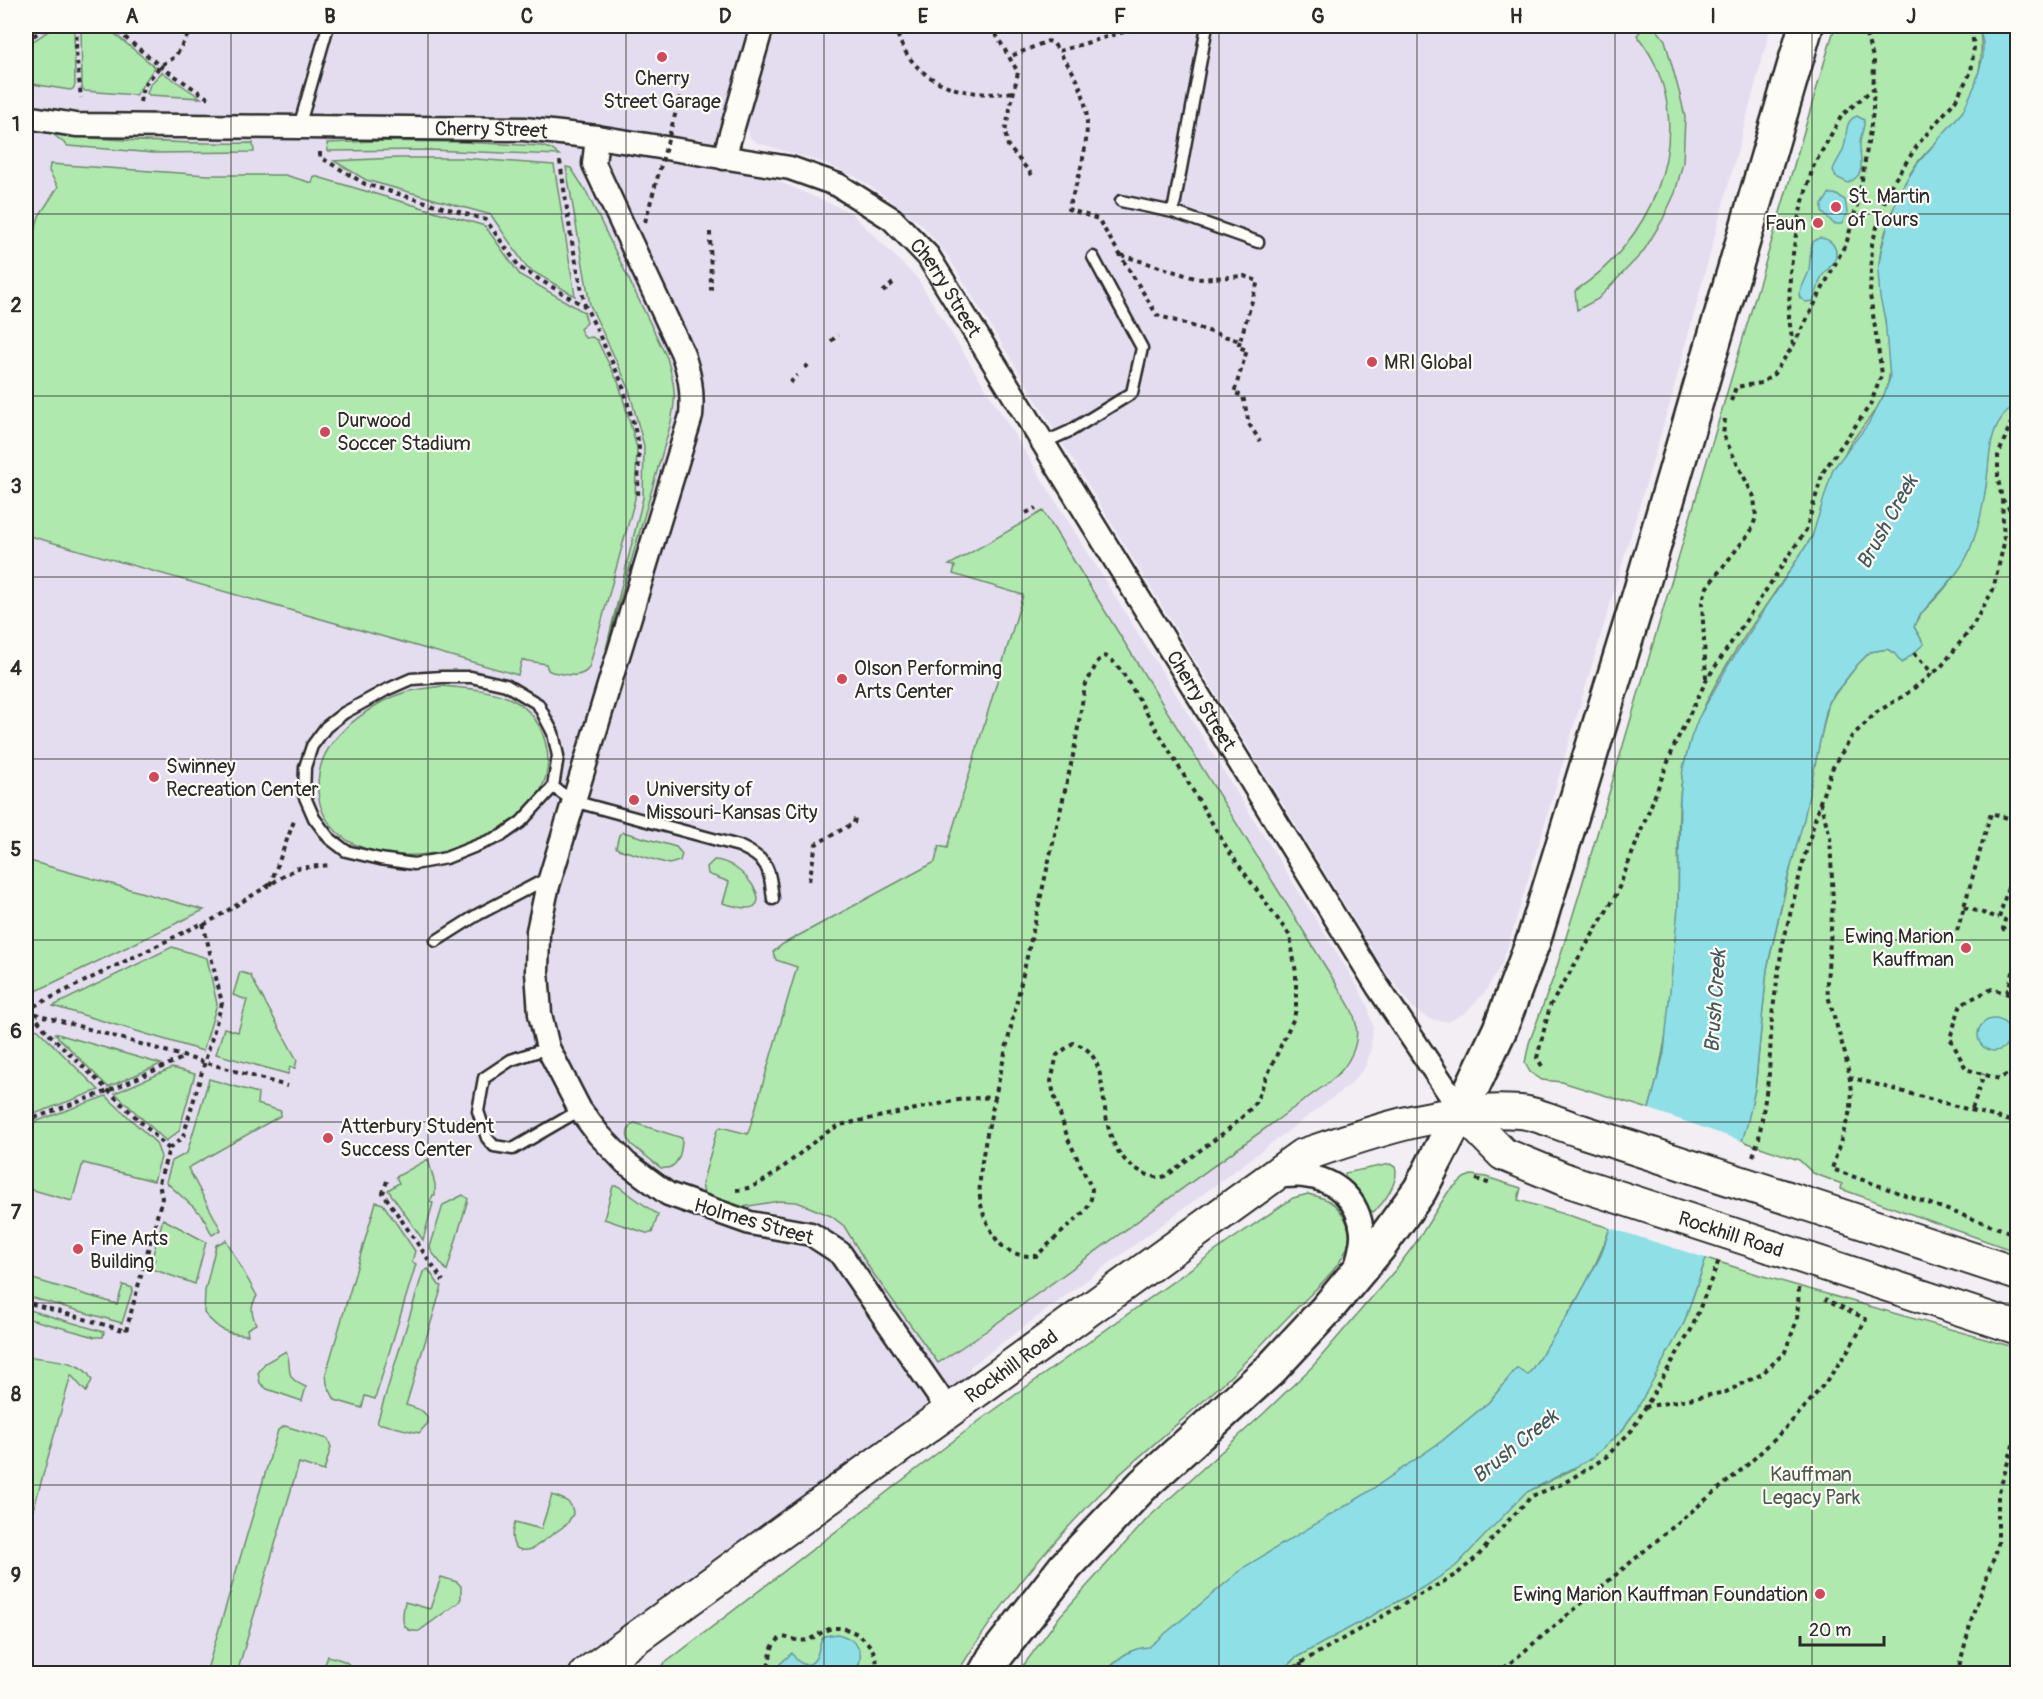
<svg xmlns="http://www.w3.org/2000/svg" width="2043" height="1699" viewBox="0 0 2043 1699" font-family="Pangolin,sans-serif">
	<rect width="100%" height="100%" fill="#f2eef3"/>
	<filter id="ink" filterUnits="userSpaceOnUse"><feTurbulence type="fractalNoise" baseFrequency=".0167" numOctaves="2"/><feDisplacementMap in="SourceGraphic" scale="12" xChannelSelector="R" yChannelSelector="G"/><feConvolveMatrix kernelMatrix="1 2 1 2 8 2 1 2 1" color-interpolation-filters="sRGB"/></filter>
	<g filter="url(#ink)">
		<path fill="#e4ddef" d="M26,26H761L724,158L850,212L917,278L1358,987L1368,1007L1373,1026L1371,1049L1365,1067L1350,1085L971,1366L949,1411L567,1673L26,1674Z
			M776,26H1771L1670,403L1511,937L1502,963L1485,992L1465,1013L1448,1022L1429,1019L1413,1008L1384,969L948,256L923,226L886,197L856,177L824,163L758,143L750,138L747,125Z"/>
		<path fill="#afe9ae" stroke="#6d8a6c" stroke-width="1.5" d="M56,26H74L75,85L73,89L70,90L26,83V46Z
			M81,26H105L155,67L136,95L85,91L82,88Z
			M1645,26H1654L1665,40L1680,95L1685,117L1683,163L1675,193L1662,221L1643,252L1598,299L1577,310L1575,291C1648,243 1694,147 1654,62C1650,53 1643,44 1637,35Z
			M1835,26H1979C1985,54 1979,85 1964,110C1952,130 1931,145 1917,163C1908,176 1901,190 1895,205C1887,226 1878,250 1879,273C1879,310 1900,360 1884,395C1874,417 1854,434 1845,453C1835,472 1829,493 1821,513C1817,522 1815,532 1810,540C1771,602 1715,668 1692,737C1673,791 1680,850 1678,906C1676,973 1668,1045 1649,1109L1562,1082L1542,1080L1530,1072L1525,1063L1529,1043L1555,973L1579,895Z
			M162,72L201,98L149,95L147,93L150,85Z
			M54,135C121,141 187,144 253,143L254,152L153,153L107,149L68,146Z
			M377,141L461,142L541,146L551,149L559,155L429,150L328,151L327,143Z
			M396,158H462L554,165L575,296L527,268L491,215L366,180L334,161Z
			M50,164L208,175H285L312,183L314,176L485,226L520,275L584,312L587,323L580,329L585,338L592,337L597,340L619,384L637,448L635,499L589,668C580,680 565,674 552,672L548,670L546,664L522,660L518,675L26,535V260L39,216L58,187L49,171Z
			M566,167L571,168L586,191L667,358C675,385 677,398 670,426L606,649L643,498L644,446L628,386L590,305Z
			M2017,403V1252L1841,1189L1842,1184L1813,1173L1799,1160L1742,1141L1755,1089L1767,969L1829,702L1858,664L1870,652L1887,649L1894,653L1924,644L1914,627C1918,614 1927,608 1936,598C1946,588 1966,561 1970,549C1976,528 1983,507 1986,486C1990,454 1986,424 2017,403Z
			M1043,511L1338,987C1343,996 1351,1006 1354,1016C1363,1043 1348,1068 1328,1083L986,1331L938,1363L870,1269L844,1226L831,1216L797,1202L779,1201L743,1207L704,1194L702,1184L717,1130L721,1127L748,1134L797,967L776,960L773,952L783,944L935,862L939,846L947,848L1023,595L953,574L955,566L949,565Z
			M442,686C491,690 537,693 547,750C550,768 545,787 533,802C496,847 408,871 354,844C337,836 322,818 319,799C317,785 318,772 323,759C335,730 377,700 406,692C418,689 430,688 442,686Z
			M623,832L676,847L682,854L680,861L669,864L618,849L616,847L619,835Z
			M26,860L204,910L26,996Z
			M714,860C741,860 777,908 746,908C739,908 730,905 723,903L729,882L708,874L707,867Z
			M172,947L207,958L217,1004L203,1051L53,1006Z
			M240,972L250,975L297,1060L295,1068L290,1067L288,1074L216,1054L224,1028L238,1032L247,1000L233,995Z
			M34,1029L38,1030L99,1090L26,1117V1059Z
			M54,1033L161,1064L108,1087Z
			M172,1068L195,1074L179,1131L166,1141L115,1093Z
			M209,1079L258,1093L257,1104L281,1111L280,1116L188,1168L221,1230L212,1235L202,1215L166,1182L172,1161L187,1153Z
			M106,1096L156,1143L161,1157L154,1181L83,1163L72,1201L26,1188V1125Z
			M635,1123L682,1138C682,1152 678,1171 661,1168L632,1145C626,1138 626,1132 631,1125Z
			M428,1159L435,1184V1195H433L430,1202L433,1203L423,1240L388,1190L399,1183L396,1177Z
			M1390,1164L1395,1167C1400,1180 1384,1204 1373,1212L1368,1209L1360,1194L1345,1179V1173Z
			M1471,1175L1486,1177L1521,1188L1518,1200L1610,1228C1592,1281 1560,1330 1528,1375L1517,1368L1489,1402L1442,1441L1149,1648C1129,1648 1118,1658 1105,1673L1017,1674L1060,1616L1148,1518L1263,1414L1313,1366L1396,1269L1417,1241L1448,1192L1464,1178Z
			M613,1186H618L658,1215L652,1233H646L604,1219Z
			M1308,1194C1315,1196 1323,1197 1329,1201C1344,1210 1354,1231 1347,1248C1337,1272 1312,1292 1294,1311C1275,1330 1256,1351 1237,1370C1199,1407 1157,1440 1118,1476C1057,1535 1001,1601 957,1673L651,1674L979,1421L1228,1242L1293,1198Z
			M463,1195L468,1199L447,1271L431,1251L430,1247L443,1205Z
			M376,1202L383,1204L415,1251L412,1262L416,1264L375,1399L365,1396L362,1408L335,1400L327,1384L326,1373Z
			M163,1219L206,1242L195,1284L152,1269L155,1259L152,1258Z
			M226,1240L257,1296C250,1307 251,1312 256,1324L247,1329L248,1335C225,1334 219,1330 204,1313L205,1291L216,1245Z
			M1706,1258L1763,1276L2017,1348V1673L1280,1674L1295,1658L1429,1584L1525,1493L1574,1469L1684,1323Z
			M428,1269L439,1285L442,1286L406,1405C417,1409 427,1409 428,1423L419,1433L377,1423L423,1272Z
			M26,1277L117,1304L123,1285L133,1288L122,1323L26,1296Z
			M26,1309L104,1332L103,1337H95L26,1318Z
			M286,1351C294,1369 281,1376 306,1387L302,1401L267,1389L260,1383L258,1373L265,1363Z
			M26,1356C46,1360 82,1358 92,1380L86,1392L71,1375L26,1536Z
			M285,1426L328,1439L331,1447L324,1471L299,1463L237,1673H206L278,1430Z
			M552,1495C563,1499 573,1501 573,1514L567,1524L532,1549C510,1555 510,1537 515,1522L541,1529Z
			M441,1577L457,1582L461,1586V1598L459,1602L419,1631C399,1633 402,1616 405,1602L430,1609Z
			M328,1656C340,1660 351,1660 353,1673H322Z"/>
		<path fill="#8fe0e6" stroke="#67989b" stroke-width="1.5" d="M1979,26H2017V403C1986,424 1991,455 1986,486C1983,508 1977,534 1968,554C1956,580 1934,596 1917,619L1914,627L1924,644L1902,663L1894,653L1887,649L1870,652L1858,664L1828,702L1804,819L1785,888L1767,969L1755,1089L1747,1125L1706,1258L1684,1323L1637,1409L1623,1430L1591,1459L1525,1493L1456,1566L1429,1584L1295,1658L1279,1673L1105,1674C1118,1658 1129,1648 1149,1647L1246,1566L1362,1496L1442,1441L1489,1402L1517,1368L1528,1375L1573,1307L1601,1255L1649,1109L1664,1053L1678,908L1680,798L1683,768L1691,738L1698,719L1729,664L1812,537L1833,469L1868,424L1884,395L1890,378L1885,319L1880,298L1878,271L1881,251L1890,217L1903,186L1917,164L1963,111L1975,85L1983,57V43Z
			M1857,116L1864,120C1865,128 1860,136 1860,144C1859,162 1868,173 1848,183L1836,177L1833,170C1836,161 1842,155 1844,147C1848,136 1843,121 1857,116Z
			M1829,194H1835L1845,200L1847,213L1842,224H1834L1822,212V205Z
			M1819,238C1832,238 1840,250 1834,262C1830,268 1825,271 1821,278C1818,285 1817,294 1813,301L1806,302L1800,298L1799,294L1809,271L1811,248L1813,242Z
			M1978 1035a16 16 0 1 1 32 0a16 16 0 1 1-32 0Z
			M838,1634C859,1640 867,1655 854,1673H770L792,1653C796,1661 807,1671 815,1659C820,1652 818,1643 824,1636Z"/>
		<path fill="#f2eef3" d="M1646,1108L1745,1142L1709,1259L1607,1227Z"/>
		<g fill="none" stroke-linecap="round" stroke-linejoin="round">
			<defs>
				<path id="service" d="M1207,26L1173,212L1258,242
					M299,127L328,26
					M1121,201L1173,212
					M1043,443L1070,431L1132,393L1142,348L1093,257
					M442,677H471L506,685L538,704L553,733L558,756L553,787L521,822L501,836L446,858L414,864L380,859L346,851L329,838L314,818L304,795L305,767L312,746L326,727L344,713L386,690L411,679Z
					M553,787L573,801L739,846C769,860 769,867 773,899
					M436,941L477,915L548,878
					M548,1048L511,1060L484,1078L478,1111L487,1138L494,1146L513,1149L580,1110"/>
				<g id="minor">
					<path id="s1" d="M26,117L76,125L524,129L597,137L790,168L838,185L892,219L928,256L1378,987L1461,1111"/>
					<path d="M597,137L594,164L682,352C690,374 693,392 691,416L547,889L538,931L537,972L540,1014L548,1048L580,1110L599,1135L626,1163L668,1194L750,1223L811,1234L840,1253L949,1411"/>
					<path d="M724,158L762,26"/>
					<path d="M1272,1177C1282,1177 1294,1174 1304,1176C1336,1179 1359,1200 1362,1232C1363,1245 1357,1261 1355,1273"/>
				</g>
				<g id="secondary">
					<path d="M1461,1111L1503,1154L1566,1180"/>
					<path d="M1788,1198L2018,1274"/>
					<path d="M1772,1247L2018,1328"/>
					<path id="s2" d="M586,1674L1301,1156C1372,1132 1443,1106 1520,1112C1537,1113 1564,1126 1581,1131"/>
				</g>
				<path id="trunk" d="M985,1674L994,1658L1066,1566L1143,1485L1270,1370L1326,1310L1378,1248L1420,1190L1461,1111L1500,1029L1534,939L1640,593L1806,26"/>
			</defs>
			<use href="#service" stroke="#2b2b2b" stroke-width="15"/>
			<use href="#minor" stroke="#2b2b2b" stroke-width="27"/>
			<use href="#secondary" stroke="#2b2b2b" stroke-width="36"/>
			<use href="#trunk" stroke="#2b2b2b" stroke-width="38"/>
			<path stroke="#2b2b2b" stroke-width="4" stroke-dasharray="4.5 4.5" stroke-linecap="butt" d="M77,26L76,51L81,98
				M111,26L160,66L211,100
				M895,26C908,81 962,100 1013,92
				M991,26L1009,57
				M26,41L48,26
				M140,102L143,87L160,66L175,57L193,26
				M320,152V157L365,184L486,220L520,268L586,307L622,383L639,444L638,498
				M560,161L571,237L585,306
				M1032,175L1008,146L1005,132L1018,72L1009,57L1048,41L1053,43L1059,51
				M710,232L711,291
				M1121,255L1198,279L1244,276L1258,281L1240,341L1157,315L1098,219L1068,209C1081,171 1096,126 1080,87C1076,74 1066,63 1059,51L1144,26
				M883,292L894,282
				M831,341L838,335
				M1240,341L1238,347L1247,350L1234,393L1243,396L1249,424L1260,441
				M1793,345L1789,318L1790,273L1799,215L1813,167L1842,115L1873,89
				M805,368L811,362
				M790,383L797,375
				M1731,401L1736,387L1761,383L1773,375L1793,346L1847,241L1859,198L1873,112L1874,60L1863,26
				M2002,499L2018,520
				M1026,513L1036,508
				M1914,653L1933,674
				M1706,678L1702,603L1707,587L1751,531L1756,517L1754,497L1723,435L1725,419
				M1820,802L1830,836L1833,902L1827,982L1828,996L1845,1054L1852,1090L1851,1108L1832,1169L2018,1235
				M2018,853L1999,918L2005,920L2003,929L2012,932L2014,937L2018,939
				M809,881L816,844L854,823L855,818
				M270,885L294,821
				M1964,907L1999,918
				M204,925L297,868L331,865
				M1957,931L1991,813L2018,821
				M2007,993L2018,956
				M2018,997L1992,989L1961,1004L1950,1038L1966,1069L1999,1079L2018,1068
				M26,1010L203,923L222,1003L183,1137L169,1149L159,1183L162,1198L126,1331L26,1302
				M26,1011L287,1086
				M32,1013L47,1032L169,1149
				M26,1031L31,1013
				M1542,1066L1537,1058L1550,1006L1616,895L1675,744L1707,679L1806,530L1823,472L1870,405L1882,374L1870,295L1872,244L1888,190L1919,143L1955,101L1971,72L1974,47L1971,26
				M1849,1077L2018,1123
				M1972,1109L1984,1074
				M26,1121L108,1091L185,1057
				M1753,1156L1759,1138L1769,1074L1772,1016L1782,947L1803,862L1820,802L1833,767L1852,736L1877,712L1905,695L1941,667L1970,630L1993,590L2004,543L2002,499L1998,479V456L2010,425L2018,418
				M1476,1179L1491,1184
				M387,1181L383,1193L443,1281
				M736,1190C771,1189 808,1139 840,1125L963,1099L995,1097L1074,751L1085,686L1098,661L1105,656L1111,659L1123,673L1230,853L1290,936L1296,973V1008L1294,1018C1284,1038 1275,1059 1265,1080C1261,1089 1258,1101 1251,1108C1234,1127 1211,1142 1191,1157C1183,1162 1174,1172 1165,1176C1157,1180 1147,1175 1140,1171C1083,1142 1123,1054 1073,1043L1057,1055L1051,1081L1054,1095L1068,1139L1092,1189L1091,1199L1086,1210L1036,1256C1016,1257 1000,1250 991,1230C987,1223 984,1216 982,1209C974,1180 989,1127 995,1097
				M1645,1407L1726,1392L1762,1374L1785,1352L1797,1320L1799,1288
				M1300,1663L1304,1674
				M763,1674C776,1659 764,1649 782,1637C791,1638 801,1643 810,1639C818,1636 826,1628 835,1628C859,1627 882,1651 876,1674
				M1288,1674L1300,1663L1457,1574L1478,1556L1507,1522L1532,1496L1564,1483L1605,1458L1632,1430L1691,1330L1719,1260
				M1497,1674L1746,1466C1793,1423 1836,1377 1866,1319L1825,1299
				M1957,1674L1974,1611L1998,1547V1495L2018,1429"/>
			<use href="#service" stroke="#fdfcf7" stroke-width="10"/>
			<use href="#minor" stroke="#fdfcf7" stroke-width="22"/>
			<use href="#secondary" stroke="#fdfcf7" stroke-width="32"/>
			<use href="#trunk" stroke="#fdfcf7" stroke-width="33"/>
			<defs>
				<path id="secondary-bridge" d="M1581,1131L1788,1198
					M1566,1180L1772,1247"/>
			</defs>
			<use href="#secondary-bridge" stroke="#2b2b2b" stroke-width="36" stroke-linecap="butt"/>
			<path stroke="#2b2b2b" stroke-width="4" stroke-dasharray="4.5 4.5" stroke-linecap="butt" d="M645,222L682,90"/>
			<use href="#secondary-bridge" stroke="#fdfcf7" stroke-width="32"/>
		</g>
	</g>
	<path fill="none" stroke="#2b2b2b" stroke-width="1.5" stroke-opacity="0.55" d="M231,26V1674M428,26V1674M626,26V1674M824,26V1674M1022,26V1674M1219,26V1674M1417,26V1674M1615,26V1674M1812,26V1674M26,214H2018M26,396H2018M26,577H2018M26,759H2018M26,940H2018M26,1122H2018M26,1303H2018M26,1485H2018"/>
	<g fill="#d1495b" stroke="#fdfcf7" stroke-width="2">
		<circle cx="662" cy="57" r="6"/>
		<circle cx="1836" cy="207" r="6"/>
		<circle cx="1818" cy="223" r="6"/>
		<circle cx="1372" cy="362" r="6"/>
		<circle cx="325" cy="432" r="6"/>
		<circle cx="842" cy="679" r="6"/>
		<circle cx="154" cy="777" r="6"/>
		<circle cx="634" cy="800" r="6"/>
		<circle cx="1966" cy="948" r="6"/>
		<circle cx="328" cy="1138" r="6"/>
		<circle cx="78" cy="1249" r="6"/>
		<circle cx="1820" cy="1594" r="6"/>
	</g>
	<g text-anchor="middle" stroke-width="4.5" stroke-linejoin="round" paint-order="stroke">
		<g font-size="20" fill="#2b2b2b" stroke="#fdfcf7" text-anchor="start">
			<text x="662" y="85" text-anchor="middle">Cherry<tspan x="662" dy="23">Street Garage</tspan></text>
			<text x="1848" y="203">St. Martin<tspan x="1848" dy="23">of Tours</tspan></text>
			<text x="1806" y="230" text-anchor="end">Faun</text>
			<text x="1384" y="369">MRI Global</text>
			<text x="337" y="427">Durwood<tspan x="337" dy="23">Soccer Stadium</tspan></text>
			<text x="854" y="675">Olson Performing<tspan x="854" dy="23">Arts Center</tspan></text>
			<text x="166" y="773">Swinney<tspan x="166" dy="23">Recreation Center</tspan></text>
			<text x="646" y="796">University of<tspan x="646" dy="23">Missouri-Kansas City</tspan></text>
			<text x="1954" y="943" text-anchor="end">Ewing Marion<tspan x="1954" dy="23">Kauffman</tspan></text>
			<text x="340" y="1133">Atterbury Student<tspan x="340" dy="23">Success Center</tspan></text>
			<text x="90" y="1245">Fine Arts<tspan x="90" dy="23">Building</tspan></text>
			<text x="1808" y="1601" text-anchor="end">Ewing Marion Kauffman Foundation</text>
		</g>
		<g font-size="20" fill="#2b2b2b" stroke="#fdfcf7">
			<text dy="7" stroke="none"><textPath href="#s1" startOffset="466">Cherry Street</textPath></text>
			<text dy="7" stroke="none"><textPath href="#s1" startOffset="970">Cherry Street</textPath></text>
			<text dy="7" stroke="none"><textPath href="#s1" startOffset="1456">Cherry Street</textPath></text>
			<text transform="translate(754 1221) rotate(16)" y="7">Holmes Street</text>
			<text transform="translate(1731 1234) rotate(18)" y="7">Rockhill Road</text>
			<text dy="7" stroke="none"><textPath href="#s2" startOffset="525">Rockhill Road</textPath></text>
		</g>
		<g font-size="20" fill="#4c5a4c" stroke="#fdfcf7">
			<text x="1811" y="1481">Kauffman<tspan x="1811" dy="23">Legacy Park</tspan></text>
		</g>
		<g font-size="21" font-style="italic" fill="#44585a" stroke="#fdfcf7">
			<text transform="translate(1887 522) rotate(-61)" y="7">Brush Creek</text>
			<text transform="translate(1715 1001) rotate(-86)" y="7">Brush Creek</text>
			<text transform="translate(1515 1446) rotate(-39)" y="7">Brush Creek</text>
		</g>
	</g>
	<rect width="2043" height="1699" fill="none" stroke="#fdfcf7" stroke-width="66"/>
	<path d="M1800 1636v9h84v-9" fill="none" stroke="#2b2b2b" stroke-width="3"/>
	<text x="1809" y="1636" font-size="18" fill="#2b2b2b" stroke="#fdfcf7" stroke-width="4.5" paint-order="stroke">20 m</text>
	<rect x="33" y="33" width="1977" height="1633" fill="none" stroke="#2b2b2b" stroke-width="2"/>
	<g font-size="20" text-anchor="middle" font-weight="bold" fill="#2b2b2b">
		<text x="132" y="23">A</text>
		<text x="330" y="23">B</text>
		<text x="527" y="23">C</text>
		<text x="725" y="23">D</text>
		<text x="923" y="23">E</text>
		<text x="1120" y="23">F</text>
		<text x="1318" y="23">G</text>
		<text x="1516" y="23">H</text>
		<text x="1713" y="23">I</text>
		<text x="1911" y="23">J</text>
		<text x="16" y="131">1</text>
		<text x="16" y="312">2</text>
		<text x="16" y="493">3</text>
		<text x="16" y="675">4</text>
		<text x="16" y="856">5</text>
		<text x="16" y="1038">6</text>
		<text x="16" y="1219">7</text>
		<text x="16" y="1401">8</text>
		<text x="16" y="1582">9</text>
	</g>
</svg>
